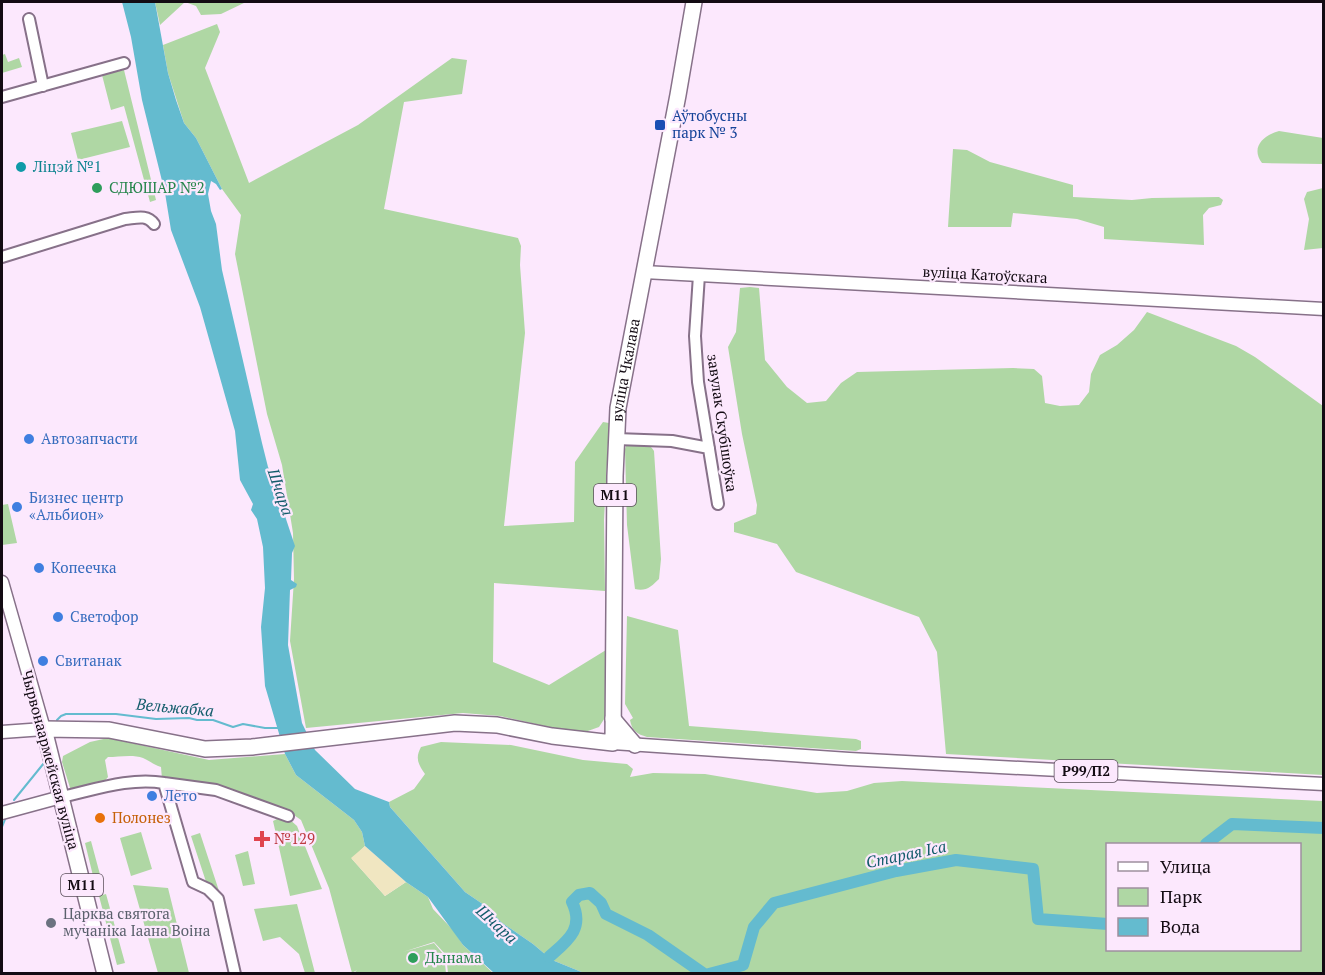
<svg xmlns="http://www.w3.org/2000/svg" width="1325" height="975" viewBox="0 0 1325 975" font-family="'PT Serif',serif">
	<rect width="100%" height="100%" fill="#fce8fd"/>
	<path fill="#afd7a4" fill-rule="evenodd" d="M155,2H246L221,14L201,15L196,6L185,2L160,25Z
		M217,24L220,32L205,68L249,183L358,125L452,58L467,60L462,94L404,102L384,209L518,238L521,246L520,265L525,333L504,526L574,522L575,462L603,422L609,423L604,520L605,591L494,583L493,662L549,685L606,650L608,713L599,727L585,732L567,731L500,716L463,713L306,728L290,641L294,579L293,533L282,465L267,414L235,254L241,215L222,189L196,138L184,123L168,73L163,45Z
		M5,54L8,62L19,58L22,67L2,73V55Z
		M124,70L156,200L150,202L124,106L111,110L102,75Z
		M122,121L130,147L78,160L71,133Z
		M1279,131L1323,138V164L1262,163C1250,147 1264,135 1279,131Z
		M953,149L967,150L990,162L1073,185V197L1132,200L1152,198L1219,197L1223,200L1221,205L1209,208L1203,215L1204,245L1104,239V227L1077,219L1013,213L1011,227H948Z
		M1323,188V248L1304,250L1309,219L1304,199L1307,192Z
		M750,287L759,288L765,360L787,387L807,403L826,401L841,383L857,372L1013,368L1034,369L1042,376L1045,403L1060,406L1079,405L1089,392L1091,374L1100,355L1117,345L1134,330L1147,312L1236,346L1255,357L1323,406V775L946,754L937,652L919,617L796,572L777,544L734,532V523L756,514L757,505L742,434L728,347L736,332L740,288Z
		M627,443C638,443 648,440 654,451L661,559L659,579C652,586 646,592 635,589L627,525L625,449Z
		M8,504L17,543L2,545V505Z
		M627,616L678,630L689,726L856,739L861,741V749L856,751L647,737C637,734 632,731 630,720L633,718L625,704Z
		M108,738L209,760L285,754L296,775L354,820L362,832L365,846L352,859L385,896L406,882L428,897L433,909L453,930L463,945L493,973H448L446,955L434,942L403,952L434,943L444,955L446,973H354L357,970L352,973L329,888L301,820L291,813L162,779L161,767C154,765 150,761 143,758C133,754 118,757 108,757L105,760L108,777L103,783L71,791L62,762L63,756L90,742Z
		M441,742L511,745L583,760L627,764L633,769L630,777L653,773L705,774L817,793L847,791L874,783L902,781L1323,801V973H584L552,960L533,944L501,922L487,907L465,892L390,807L389,802L414,789L425,774C418,764 415,758 421,747ZM1108,844H1300V950H1108Z
		M279,818H288L297,826L322,889L290,896L273,821Z
		M141,832L152,869L131,876L120,838Z
		M200,833L220,894L211,897L191,836Z
		M91,841L102,882L95,884L85,843Z
		M248,851L255,884L243,886L235,855Z
		M133,885L168,888L189,973H158Z
		M106,894L125,963L117,965L99,896Z
		M297,904L315,973H305L299,954L280,937L263,941L254,909Z"/>
	<path fill="#f0e6c1" d="M365,846L406,882L385,896L351,858Z"/>
	<path fill="#64bbcf" d="M122,2H155L168,73L176,100L184,123L196,138L222,189L220,190L216,184L211,181L208,194L211,211L216,224L222,270L262,443L268,467L284,500L280,502L281,504L295,546L292,553L291,580L297,584L296,587L290,590L288,645L302,723L315,750L355,789L389,802L390,807L465,892L487,907L501,922L533,944L552,960L584,973H494L463,945L428,897L406,882L365,846L362,832L354,820L296,775L285,754L265,686L261,627L265,588L263,547L257,519L251,510L253,504L240,480L235,431L200,307L171,230L165,193L142,100L131,37Z"/>
	<g fill="none" stroke-linecap="round" stroke-linejoin="round">
		<path stroke="#64bbcf" stroke-width="2" d="M57,720L61,716L66,714H116L156,719L189,718L197,720H213L233,727L243,724L265,728H280
			M14,800L44,763
			M2,827L6,817"/>
		<path stroke="#64bbcf" stroke-width="12" d="M1206,844L1232,824L1324,828
			M549,957C567,941 585,929 572,902L579,895L590,893L601,903L606,914L648,935L704,974
			M709,974L743,965L754,927L774,903L896,871L956,860L1033,869L1038,919L1108,924"/>
		<defs>
			<path id="minor" d="M29,19L43,86
				M2,97L124,63
				M2,257L125,219C136,218 147,214 154,224
				M699,275L695,336L698,382L718,504
				M616,439L672,441L709,448
				M61,797C94,790 130,777 164,783
				M235,974L218,899L208,889L193,882L164,783L216,790L288,816"/>
			<path id="major" d="M644,272L1324,309
				M2,582L44,729L2,732
				M613,743L849,759L1324,784
				M2,813L61,797"/>
			<g id="highway">
				<path d="M613,719L635,745"/>
				<path id="s1" d="M105,974L44,729L109,730L205,749L252,747L455,723L497,725L552,736L613,743L615,476L618,408L678,95L694,2"/>
			</g>
		</defs>
		<use href="#minor" stroke="#877189" stroke-width="14"/>
		<use href="#major" stroke="#877189" stroke-width="15"/>
		<use href="#highway" stroke="#877189" stroke-width="18"/>
		<use href="#minor" stroke="#fff" stroke-width="10"/>
		<use href="#major" stroke="#fff" stroke-width="12"/>
		<use href="#highway" stroke="#fff" stroke-width="15"/>
	</g>
	<rect fill="#1a4fb4" stroke="#fce8fd" stroke-width="2" x="654" y="119" width="12" height="12" rx="3"/>
	<circle fill="#0f9aa8" stroke="#fce8fd" stroke-width="2" cx="21" cy="167" r="6"/>
	<g fill="#2e9e5b" stroke="#fce8fd" stroke-width="2">
		<circle cx="97" cy="188" r="6"/>
		<circle cx="413" cy="958" r="6"/>
	</g>
	<g fill="#3f7fe0" stroke="#fce8fd" stroke-width="2">
		<circle cx="29" cy="439" r="6"/>
		<circle cx="17" cy="507" r="6"/>
		<circle cx="39" cy="568" r="6"/>
		<circle cx="58" cy="617" r="6"/>
		<circle cx="43" cy="661" r="6"/>
		<circle cx="152" cy="796" r="6"/>
	</g>
	<circle fill="#e8710a" stroke="#fce8fd" stroke-width="2" cx="100" cy="818" r="6"/>
	<path fill="#e0444e" stroke="#fce8fd" stroke-width="2" d="M259 830h6v6h6v6h-6v6h-6v-6h-6v-6h6z"/>
	<circle fill="#6b7280" stroke="#fce8fd" stroke-width="2" cx="51" cy="923" r="6"/>
	<g text-anchor="middle" stroke-width="4.5" stroke-linejoin="round" paint-order="stroke">
		<g fill="#fce8fd" stroke="#594d59" stroke-width="1.5">
			<rect x="594" y="484" width="42" height="22" rx="4.5"/>
			<rect x="1054.5" y="760" width="63" height="22" rx="4.5"/>
			<rect x="61" y="874" width="42" height="22" rx="4.5"/>
		</g>
		<g font-size="14" font-weight="bold" fill="#130b13">
			<text x="615" y="500">М11</text>
			<text x="1086" y="776">Р99/П2</text>
			<text x="82" y="890">М11</text>
		</g>
		<g font-size="15" fill="#164399" stroke="#fce8fd" text-anchor="start">
			<text x="672" y="121">Аўтобусны<tspan x="672" dy="17">парк № 3</tspan></text>
		</g>
		<g font-size="15" fill="#0d838f" stroke="#fce8fd" text-anchor="start">
			<text x="33" y="172">Ліцэй №1</text>
		</g>
		<g font-size="15" fill="#27864d" stroke="#fce8fd" text-anchor="start">
			<text x="109" y="193">СДЮШАР №2</text>
			<text x="425" y="963">Дынама</text>
		</g>
		<g font-size="15" fill="#130b13" stroke="#fce8fd">
			<text transform="translate(985 275) rotate(3)" y="5">вуліца Катоўскага</text>
			<text dy="5" stroke="none"><textPath href="#s1" startOffset="1200">вуліца Чкалава</textPath></text>
			<text transform="translate(722 423) rotate(82)" y="5">завулак Скубішоўка</text>
			<text transform="translate(50 760) rotate(75)" y="5">Чырвонаармейская вуліца</text>
		</g>
		<g font-size="15" fill="#366cbe" stroke="#fce8fd" text-anchor="start">
			<text x="41" y="444">Автозапчасти</text>
			<text x="29" y="503">Бизнес центр<tspan x="29" dy="17">«Альбион»</tspan></text>
			<text x="51" y="573">Копеечка</text>
			<text x="70" y="622">Светофор</text>
			<text x="55" y="666">Свитанак</text>
			<text x="164" y="801">Лето</text>
		</g>
		<g font-size="15" fill="#c56008" stroke="#fce8fd" text-anchor="start">
			<text x="112" y="823">Полонез</text>
		</g>
		<g font-size="15" fill="#be3a42" stroke="#fce8fd" text-anchor="start">
			<text x="274" y="844">№129</text>
		</g>
		<g font-size="15" fill="#5b616d" stroke="#fce8fd" text-anchor="start">
			<text x="63" y="919">Царква святога<tspan x="63" dy="17">мучаніка Іаана Воіна</tspan></text>
		</g>
		<g font-size="16" font-style="italic" fill="#135c6b" stroke="#fce8fd">
			<text transform="translate(281 492) rotate(71)" y="6">Шчара</text>
			<text transform="translate(175 707) rotate(5)" y="6">Вельжабка</text>
			<text transform="translate(906 854) rotate(-12)" y="6">Старая Іса</text>
			<text transform="translate(497 924) rotate(42)" y="6">Шчара</text>
		</g>
	</g>
	<rect width="1325" height="975" fill="none" stroke="#130b13" stroke-width="6"/>
	<rect x="1106" y="843" width="195" height="108" fill="#fce8fd" stroke="#9f909f" stroke-width="1.5"/>
	<rect x="1118" y="862" width="30" height="9" fill="#ffffff" stroke="#9f909f" stroke-width="1.5"/>
	<text x="1160" y="873" font-size="18" fill="#130b13">Улица</text>
	<rect x="1118" y="888" width="30" height="18" fill="#afd7a4" stroke="#9f909f" stroke-width="1.5"/>
	<text x="1160" y="903" font-size="18" fill="#130b13">Парк</text>
	<rect x="1118" y="918" width="30" height="18" fill="#64bbcf" stroke="#9f909f" stroke-width="1.5"/>
	<text x="1160" y="933" font-size="18" fill="#130b13">Вода</text>
</svg>
